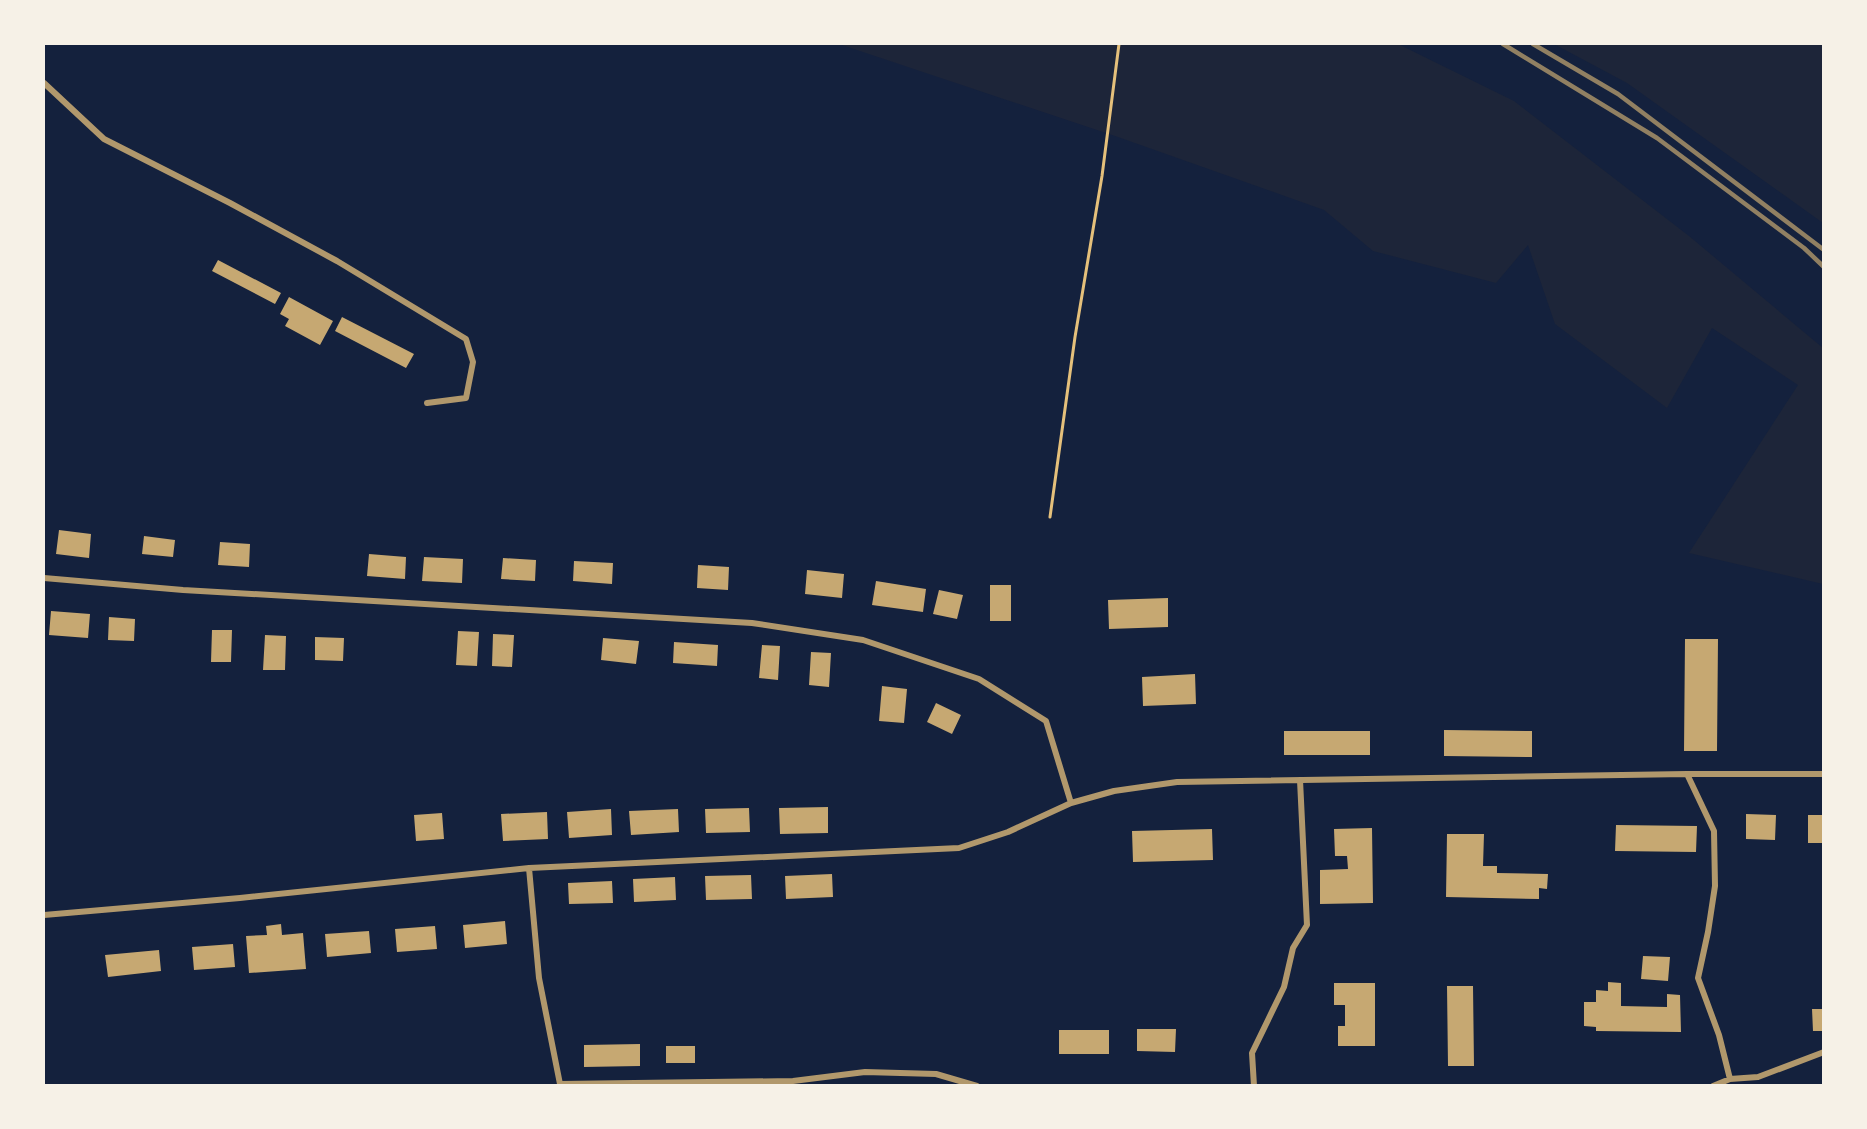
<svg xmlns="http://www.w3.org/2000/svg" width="1867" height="1129" viewBox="0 0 1867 1129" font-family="Barlow,sans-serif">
	<rect width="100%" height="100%" fill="#14213d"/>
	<path fill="#1d2539" d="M839,44H1398L1514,101L1689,236L1823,348V584L1689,553L1798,385L1712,328L1667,408L1555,324L1528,245L1496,283L1373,251L1324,210L1118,137Z
		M1554,44H1823V223L1627,83Z"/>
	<path fill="#c6a872" d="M218,260L281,293L275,304L212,271Z
		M289,297L333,321L320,345L285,326L289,319L280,314Z
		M342,317L414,354L406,368L335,331Z
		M59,530L91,534L89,558L56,554Z
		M144,536L175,540L173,557L142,554Z
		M220,542L250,544L249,567L218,565Z
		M369,554L406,557L405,579L367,576Z
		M424,557L463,559L462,583L422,581Z
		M503,558L536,560L535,581L501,579Z
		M574,561L613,563L612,584L573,581Z
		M698,565L729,567L728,590L697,588Z
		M807,570L844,574L842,598L805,594Z
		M876,581L926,589L923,612L872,605Z
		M990,585H1011V621H990Z
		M939,590L963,595L957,619L933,614Z
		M1168,598V627L1109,629L1108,600Z
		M51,611L90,614L88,638L49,635Z
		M109,617L135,619L134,641L108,640Z
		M212,630H232L231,662H211Z
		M458,631L479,632L477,666L456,665Z
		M493,634L514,635L512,667L492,666Z
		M265,635L286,636L285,670H263Z
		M315,637L344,638L343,661L315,660Z
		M603,638L639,641L636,664L601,660Z
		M1685,639H1718L1717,751H1684Z
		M674,642L718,645L717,666L673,663Z
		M762,645L780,646L778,680L759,678Z
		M811,652L831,653L829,687L809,685Z
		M1195,674L1196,704L1143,706L1142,677Z
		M882,686L907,689L904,723L879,721Z
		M936,703L961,715L952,734L927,722Z
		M1444,730L1532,731V757L1444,756Z
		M1284,731H1370V755H1284Z
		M828,807V833L780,834L779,808Z
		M749,808L750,832L706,833L705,809Z
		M611,809L612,835L569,838L567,812Z
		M678,809L679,832L631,835L629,811Z
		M547,812L548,839L503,841L501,814Z
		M442,813L444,839L416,841L414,815Z
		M1746,814L1776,815L1775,840L1746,839Z
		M1808,815H1824V843H1808Z
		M1616,825L1697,826L1696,852L1615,851Z
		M1372,828L1373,903L1320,904V870L1348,869L1347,856H1335L1334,829Z
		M1212,829L1213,860L1133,862L1132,831Z
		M1447,834H1484L1483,866H1497V873L1548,874L1547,889L1539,888V899L1446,897Z
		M832,874L833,897L786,899L785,876Z
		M751,875L752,899L706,900L705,876Z
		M675,877L676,900L634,902L633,879Z
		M612,881L613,903L569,904L568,883Z
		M505,921L507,944L465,948L463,925Z
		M281,924L282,935L303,933L306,969L249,973L246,936L267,935L266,926Z
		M435,926L437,949L397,952L395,929Z
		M369,931L371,953L327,957L325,934Z
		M233,944L235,967L194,970L192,947Z
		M159,950L161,971L108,977L105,955Z
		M1643,956L1670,957L1668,981L1641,979Z
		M1608,982L1621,983V1006L1667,1007V994L1680,995L1681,1032L1596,1031V1027L1584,1026V1002H1596V990L1608,991Z
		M1334,983H1375V1046H1338V1026H1345V1005H1334Z
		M1447,986H1473L1474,1066H1448Z
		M1812,1009H1824V1031H1813Z
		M1137,1029H1176L1175,1052L1137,1051Z
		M1059,1030H1109V1054H1059Z
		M640,1044V1066L584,1067V1045Z
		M666,1046H695V1063H666Z"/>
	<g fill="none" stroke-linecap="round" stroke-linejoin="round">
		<path stroke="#e5c07b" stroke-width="3" d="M1050,517L1075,337L1102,176L1119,44"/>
		<path stroke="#b1986c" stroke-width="6" d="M44,83L104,139L230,203L337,261L466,339L473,362L466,398L427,403
			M44,578L183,590L752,623L863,640L979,679L1046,721L1071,803
			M1687,774L1714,831L1715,886L1708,932L1698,978L1719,1035L1730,1079
			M529,868L539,978L560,1084L793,1081L865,1072L936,1074L977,1086
			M44,915L240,898L529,868L959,848L1008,832L1071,803L1114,791L1177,782L1687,774H1824
			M1254,1086L1252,1053L1284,987L1293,948L1307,925L1300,780
			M1713,1086L1730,1079L1758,1077L1824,1052"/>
		<path stroke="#918062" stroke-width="4.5" d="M1503,44L1657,138L1804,248L1824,267
			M1533,44L1618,94L1824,250"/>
	</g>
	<rect width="1867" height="1129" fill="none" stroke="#f6f1e7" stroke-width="90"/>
</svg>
